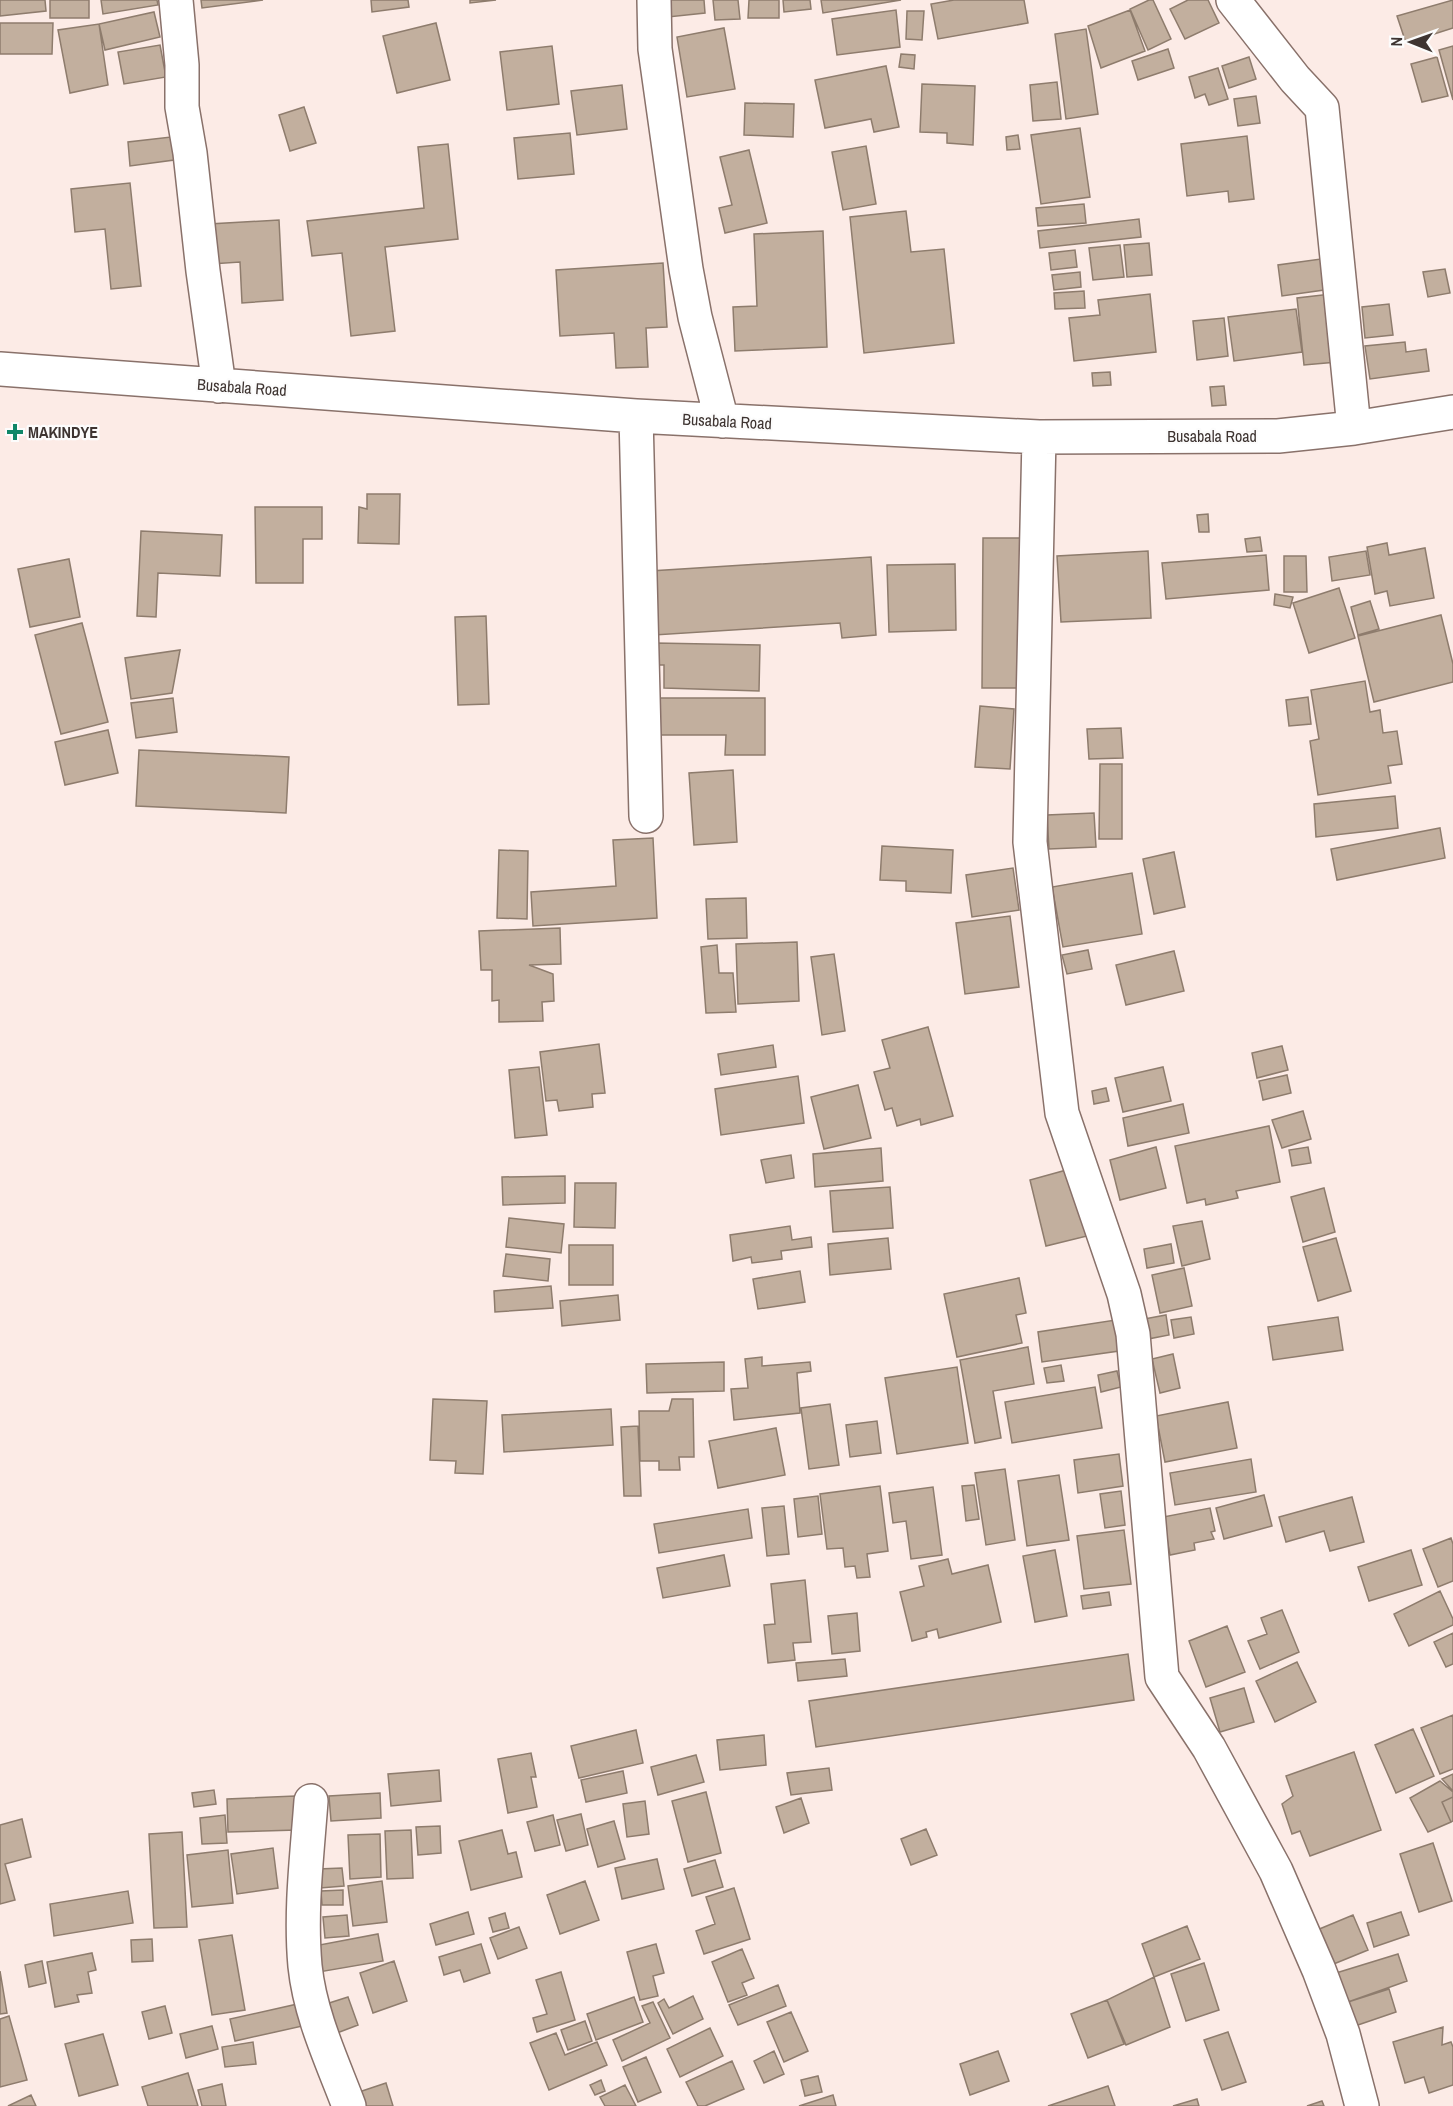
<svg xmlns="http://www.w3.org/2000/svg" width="1453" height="2106" viewBox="0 0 1453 2106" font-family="'Archivo Narrow',sans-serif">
	<rect width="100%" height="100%" fill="#fcebe6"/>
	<path fill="#c2af9e" stroke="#8e7c6d" stroke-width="1.5" d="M0,0H45L46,11L0,16Z
		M50,0H89V18H50Z
		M101,0H157L158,5L103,14Z
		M201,0H263L202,8Z
		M371,0H408L409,7L372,12Z
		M470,0H496L470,3Z
		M669,0H704L705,13L668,17Z
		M713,0H738L740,19L715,20Z
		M749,0H779V18H748Z
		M783,0H810L811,9L784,12Z
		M821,0H901L823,13Z
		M954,0H1024L1028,23L938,39L931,4Z
		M1149,0H1153L1171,39L1148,50L1130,9Z
		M1188,0H1208L1219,23L1185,39L1170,9Z
		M1453,0V28L1406,43L1397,16Z
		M896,10L900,47L837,55L832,19Z
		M1130,10L1145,51L1101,68L1088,26Z
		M907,11H924L922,40L906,39Z
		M154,12L160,37L105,50L99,24Z
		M0,23H53L52,54H0Z
		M436,23L450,80L397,93L383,36Z
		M99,24L108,85L70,93L58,30Z
		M724,28L735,89L687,97L677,37Z
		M1086,29L1098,114L1066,119L1055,34Z
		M160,45L166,77L124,84L118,52Z
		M552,46L559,104L507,110L500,52Z
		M1453,46V100L1439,50Z
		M1168,49L1174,68L1138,80L1132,61Z
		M901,54L915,55L914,69L899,67Z
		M1249,57L1256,79L1229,88L1222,66Z
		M1437,57L1448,96L1422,102L1411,64Z
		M886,66L899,127L874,132L871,119L825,128L815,80Z
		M1218,68L1228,99L1209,105L1205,94L1195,98L1189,77Z
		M1057,82L1061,119L1033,121L1030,85Z
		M922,84L975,86L973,145L947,143V133L920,132Z
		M622,85L627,129L577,135L571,91Z
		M1256,96L1260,123L1238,126L1234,99Z
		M745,103L794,104L793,137L744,135Z
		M304,107L316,143L290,151L279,115Z
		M1080,128L1090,197L1041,204L1031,135Z
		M570,133L574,174L518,179L514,138Z
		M1018,135L1020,149L1007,150L1006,137Z
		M1247,136L1254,199L1229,202L1228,191L1187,196L1181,144Z
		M171,137L174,160L130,166L128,142Z
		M448,144L458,239L385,247L395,331L351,336L342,253L312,256L307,221L424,208L418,147Z
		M866,146L876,204L843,210L832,152Z
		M749,150L767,223L725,233L719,208L732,205L720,157Z
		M130,183L141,286L111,289L105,229L75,232L71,189Z
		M1084,204L1086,223L1038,226L1036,208Z
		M906,211L911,252L944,249L954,343L864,353L850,217Z
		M1139,219L1141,237L1040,248L1038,231Z
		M279,220L283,300L242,303L240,262L211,264L209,224Z
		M823,231L827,347L735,351L733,307L757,306L754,234Z
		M1149,243L1152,275L1127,277L1124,245Z
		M1120,245L1124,277L1093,280L1089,248Z
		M1075,250L1077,267L1051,270L1049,253Z
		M1328,258L1331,289L1282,296L1278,265Z
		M663,263L667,327L646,328L648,367L616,368L614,333L560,336L556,270Z
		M1445,269L1450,293L1428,297L1423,272Z
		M1080,272L1081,287L1054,290L1052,275Z
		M1084,291L1085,308L1055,309L1054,293Z
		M1150,294L1156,352L1074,361L1069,318L1100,315L1098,300Z
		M1331,294L1337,362L1304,365L1297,298Z
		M1389,304L1393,335L1365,338L1362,307Z
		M1296,309L1302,352L1234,361L1228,317Z
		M1224,318L1228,356L1197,360L1193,321Z
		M1405,342L1406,352L1426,349L1429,371L1370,379L1365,346Z
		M1110,372L1111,385L1093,386L1092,373Z
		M1224,386L1226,405L1212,406L1210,387Z
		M367,494H400L399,544L358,543L359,507L367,509Z
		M255,507H322V539H303V583H256Z
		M1208,514L1209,532H1199L1197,515Z
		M141,531L222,535L220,576L158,573L156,617L137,616Z
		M1260,537L1262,551L1247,552L1245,539Z
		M983,538H1020L1019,688H982Z
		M1387,543L1389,555L1425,548L1434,598L1390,606L1387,591L1375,594L1367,547Z
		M1148,551L1151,618L1061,622L1057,556Z
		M1366,551L1370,575L1332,581L1329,557Z
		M1266,555L1269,590L1166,599L1162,563Z
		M1284,556H1306L1307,592H1284Z
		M871,557L876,635L842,638L840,623L654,635L650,571Z
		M69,559L80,617L30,627L18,569Z
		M955,564L956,630L889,632L887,565Z
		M1339,588L1355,638L1309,653L1293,603Z
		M1275,594L1293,597L1290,608L1274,605Z
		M1370,601L1379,629L1358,635L1351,607Z
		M1441,615L1453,664V682L1374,702L1358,636Z
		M486,616L489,704L458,705L455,617Z
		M82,623L108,722L61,734L35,635Z
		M655,643L760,645L759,691L664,688V665H654Z
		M180,650L172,693L131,699L125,658Z
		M1365,681L1370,712L1380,710L1383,733L1397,731L1402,764L1388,766L1391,783L1318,795L1310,741L1319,739L1311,690Z
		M1308,697L1311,724L1289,726L1286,700Z
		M173,698L177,732L136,738L131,703Z
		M649,698H765V755H725L726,735H649Z
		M980,706L1014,709L1010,769L975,767Z
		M1121,728L1123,758L1089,759L1087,729Z
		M108,730L118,773L65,785L55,742Z
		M139,750L289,757L286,813L136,806Z
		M1100,764H1122V839H1099Z
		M733,770L737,842L694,845L689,773Z
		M1395,796L1398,828L1316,837L1314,804Z
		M1094,813L1096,847L1049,849L1047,815Z
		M1440,828L1445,858L1337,880L1331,849Z
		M653,838L657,918L533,926L531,892L616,886L613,840Z
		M882,846L953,850L951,893L906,891V881L880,880Z
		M499,850L528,851L527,919L497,918Z
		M1174,852L1185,907L1154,914L1143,859Z
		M1013,868L1019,910L972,917L966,875Z
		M1132,873L1142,934L1063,947L1052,887Z
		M746,898L747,938L708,939L706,899Z
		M1010,916L1019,987L965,994L956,923Z
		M560,928L561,964L529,965L553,974L554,1001L542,1002L543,1021L499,1022V1000L492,1001V970H481L479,931Z
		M797,942L799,1001L738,1004L736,944Z
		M717,945L719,973H733L736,1012L706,1013L701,947Z
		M1088,950L1092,969L1067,974L1062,955Z
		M1174,951L1184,991L1126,1005L1116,965Z
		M834,954L845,1031L822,1035L811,957Z
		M928,1027L953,1116L921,1125L920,1119L897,1126L892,1108L885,1110L874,1072L890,1068L882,1040Z
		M599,1044L605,1093L592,1094L593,1107L559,1111L557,1100L546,1101L540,1052Z
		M773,1045L776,1067L721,1075L718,1054Z
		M1282,1046L1288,1070L1257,1078L1252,1053Z
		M539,1067L547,1135L515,1138L509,1070Z
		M1163,1067L1171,1101L1123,1112L1115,1078Z
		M1287,1075L1291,1093L1263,1100L1259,1081Z
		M798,1076L804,1123L721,1135L715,1089Z
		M858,1085L871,1138L824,1149L811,1097Z
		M1106,1088L1109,1101L1094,1104L1092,1091Z
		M1183,1104L1189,1133L1128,1146L1123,1118Z
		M1303,1111L1311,1139L1282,1148L1272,1120Z
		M1269,1126L1280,1182L1236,1191L1238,1198L1206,1205L1205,1199L1187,1203L1175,1146Z
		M1156,1147L1166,1188L1120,1200L1110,1160Z
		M1308,1147L1311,1163L1292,1166L1289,1150Z
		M881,1148L883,1181L815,1187L813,1154Z
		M791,1155L794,1178L766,1183L761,1160Z
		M1070,1169L1087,1236L1046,1246L1030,1180Z
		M565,1176V1203L503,1205L502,1177Z
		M575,1183H616L615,1228L574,1227Z
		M890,1187L893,1228L833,1232L830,1191Z
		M1324,1188L1335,1232L1303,1242L1291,1197Z
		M509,1218L564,1224L561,1253L506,1247Z
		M1202,1221L1210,1259L1182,1266L1173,1226Z
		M790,1226L792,1240L811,1237L812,1247L781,1251L782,1259L752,1263L751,1257L733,1261L730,1235Z
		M888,1238L891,1269L830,1275L828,1244Z
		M1336,1238L1351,1291L1318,1301L1303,1247Z
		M1171,1244L1174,1263L1147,1268L1144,1249Z
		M569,1245H613V1285H569Z
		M506,1254L550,1259L548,1281L503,1276Z
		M1184,1268L1192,1306L1160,1313L1152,1275Z
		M800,1271L805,1302L758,1309L753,1279Z
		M1019,1278L1026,1313L1016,1315L1022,1343L957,1357L944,1294Z
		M551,1286L553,1308L495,1312L494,1291Z
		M618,1295L620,1320L562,1326L560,1301Z
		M1166,1315L1169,1335L1148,1339L1144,1319Z
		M1191,1317L1194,1334L1174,1338L1171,1320Z
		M1338,1317L1343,1350L1273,1360L1268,1327Z
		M1122,1319L1126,1350L1042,1362L1038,1332Z
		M1028,1347L1034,1384L993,1391L1001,1438L975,1443L960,1360Z
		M1173,1354L1180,1388L1160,1393L1152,1359Z
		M762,1357V1366L810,1362L811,1371L797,1373L800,1413L734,1420L731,1389L748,1388L745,1359Z
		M724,1362V1391L647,1393L646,1364Z
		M1061,1365L1064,1381L1047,1383L1044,1368Z
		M957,1367L968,1443L897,1454L885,1378Z
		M1117,1371L1121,1387L1101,1392L1098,1375Z
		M1095,1387L1102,1428L1012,1443L1005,1402Z
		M433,1399L487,1401L483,1474L455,1473L456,1461L430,1460Z
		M672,1399H693L694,1457H679L680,1470H659V1461H640L639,1411H669Z
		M1228,1402L1237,1448L1165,1462L1156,1416Z
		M830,1404L839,1465L809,1469L801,1408Z
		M611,1409L613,1445L504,1452L502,1415Z
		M877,1421L881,1453L850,1457L846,1425Z
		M638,1426L641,1496H624L621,1427Z
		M776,1428L785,1475L718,1488L709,1441Z
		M1119,1454L1123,1486L1078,1493L1074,1460Z
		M1251,1459L1256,1492L1175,1505L1170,1473Z
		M1005,1469L1015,1540L986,1545L975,1473Z
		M1059,1475L1069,1540L1027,1546L1018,1481Z
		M974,1485L979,1519L966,1521L962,1486Z
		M880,1486L888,1551L867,1554L870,1577L857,1578L855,1566L845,1567L843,1548L827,1549L820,1494Z
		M933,1487L942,1555L911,1559L906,1521L893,1523L889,1493Z
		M1121,1491L1125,1525L1105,1528L1100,1494Z
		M1264,1495L1272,1526L1224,1539L1216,1508Z
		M818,1496L822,1534L798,1537L794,1499Z
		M1352,1497L1364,1542L1330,1551L1324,1531L1286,1542L1279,1517Z
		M784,1506L789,1554L767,1556L762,1508Z
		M1210,1508L1215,1531L1211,1532L1214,1539L1194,1543L1195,1550L1170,1555L1163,1517Z
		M748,1509L752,1538L659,1553L654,1524Z
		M1124,1530L1131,1584L1084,1589L1077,1536Z
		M1451,1538L1453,1544V1581L1438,1587L1423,1549Z
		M1055,1550L1067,1616L1035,1622L1023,1556Z
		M1411,1550L1422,1585L1369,1601L1358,1567Z
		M724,1555L730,1586L663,1598L657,1568Z
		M948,1559L952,1574L988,1565L1001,1622L939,1638L937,1629L926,1632L927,1637L912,1641L900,1592L924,1586L919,1566Z
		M805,1580L811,1642L793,1643L795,1660L768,1663L764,1625L775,1624L771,1584Z
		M1440,1591L1453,1619V1625L1409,1646L1394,1614Z
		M1109,1592L1111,1605L1083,1609L1081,1596Z
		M1282,1610L1299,1652L1260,1669L1248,1641L1267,1634L1261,1618Z
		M857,1613L860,1651L832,1654L828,1616Z
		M1227,1626L1245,1672L1206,1687L1189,1641Z
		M1453,1633V1664L1446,1667L1434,1642Z
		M1128,1654L1134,1700L816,1747L809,1701Z
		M845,1659L847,1676L798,1681L796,1663Z
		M1297,1662L1316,1702L1275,1722L1256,1681Z
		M1244,1688L1254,1722L1220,1732L1210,1698Z
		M1453,1715V1769L1440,1774L1421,1728Z
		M1413,1729L1434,1776L1396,1793L1375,1745Z
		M636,1730L643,1763L579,1778L571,1746Z
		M764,1735L766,1765L720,1770L717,1740Z
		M1354,1752L1381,1830L1310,1856L1300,1831L1292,1834L1282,1804L1293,1796L1286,1776Z
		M531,1753L536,1777H531L537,1807L508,1813L498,1759Z
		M696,1755L704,1782L658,1795L651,1767Z
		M829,1768L832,1790L791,1795L787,1773Z
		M439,1770L441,1801L391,1806L388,1774Z
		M623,1771L627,1793L586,1802L581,1780Z
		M1453,1774V1791L1442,1779Z
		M1440,1781L1453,1792V1797L1442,1802L1451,1822L1428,1832L1410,1798Z
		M214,1790L216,1804L194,1807L192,1793Z
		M706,1792L721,1853L688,1862L672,1801Z
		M380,1793L381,1818L331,1821L329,1796Z
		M295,1796L297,1830L228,1832L227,1799Z
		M1453,1797V1821L1451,1822L1442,1802Z
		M801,1798L809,1823L784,1833L776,1807Z
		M645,1801L649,1834L627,1837L623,1804Z
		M581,1814L588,1845L566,1851L557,1820Z
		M225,1815L227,1843L202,1844L200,1818Z
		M553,1815L560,1845L535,1851L527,1822Z
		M22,1819L31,1857L5,1864L15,1900L0,1904V1825Z
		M614,1821L625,1859L598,1867L587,1829Z
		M440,1826L441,1853L418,1855L416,1827Z
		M926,1829L937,1855L911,1865L901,1839Z
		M411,1830L413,1878L387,1879L385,1831Z
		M502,1830L508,1854L516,1852L522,1877L471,1890L459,1841Z
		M182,1832L187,1927L154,1928L149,1834Z
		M380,1834L381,1877L350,1879L348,1835Z
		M1433,1843L1452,1901L1419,1912L1400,1854Z
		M273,1848L278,1888L237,1894L231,1854Z
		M228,1850L233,1903L192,1907L187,1855Z
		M657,1859L664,1889L622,1899L615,1868Z
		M715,1860L723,1887L692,1896L684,1869Z
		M342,1868L344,1886L320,1888L318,1869Z
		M382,1881L387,1922L353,1926L348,1886Z
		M585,1881L599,1920L560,1934L547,1895Z
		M734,1888L750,1939L704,1954L696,1931L715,1924L706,1897Z
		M343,1890V1905H322L321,1891Z
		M128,1891L133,1923L54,1936L50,1904Z
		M468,1912L474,1934L436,1945L430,1924Z
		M1401,1912L1409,1935L1374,1947L1367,1923Z
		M505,1913L509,1928L493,1932L489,1918Z
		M347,1915L349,1936L325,1938L323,1917Z
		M1353,1915L1368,1950L1319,1970L1305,1935Z
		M1187,1926L1200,1959L1154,1977L1142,1944Z
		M519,1927L527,1948L498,1959L490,1938Z
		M378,1934L383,1961L319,1972L314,1946Z
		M232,1935L245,2010L212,2015L199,1940Z
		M152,1939L153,1961L132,1962L131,1940Z
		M481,1944L490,1973L464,1982L460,1970L444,1975L439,1957Z
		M656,1944L664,1973L653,1976L658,1996L640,2000L627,1952Z
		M742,1949L754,1978L742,1983L747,1995L728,2002L712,1962Z
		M92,1953L96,1970L88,1972L92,1993L77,1995L79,2002L55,2007L47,1962Z
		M1398,1954L1407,1981L1348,2002L1336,1973Z
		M42,1961L46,1983L29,1987L25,1965Z
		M394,1961L407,2001L373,2013L360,1973Z
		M1204,1963L1219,2010L1186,2021L1171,1974Z
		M0,1971L7,2013L0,2014Z
		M561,1972L575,2020L537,2032L533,2018L547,2014L536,1980Z
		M1154,1977L1170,2027L1126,2045L1107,2000Z
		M778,1985L786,2006L738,2025L729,2005Z
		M1389,1989L1396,2012L1355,2026L1348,2002Z
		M693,1996L703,2019L673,2034L658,2003L664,1999L669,2008Z
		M348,1997L358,2025L337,2033L326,2004Z
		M634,1997L643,2022L596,2040L587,2014Z
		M1107,2000L1124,2044L1088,2058L1071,2014Z
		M653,2002L670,2038L622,2061L613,2040L650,2023L642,2006Z
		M302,2003L307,2025L235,2041L230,2019Z
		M165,2006L172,2033L149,2039L142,2012Z
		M791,2012L808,2051L784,2062L767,2022Z
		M9,2016L27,2080L0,2087V2019Z
		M585,2021L592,2041L568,2050L561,2030Z
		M212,2026L218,2049L186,2058L180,2034Z
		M1443,2027L1442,2045L1451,2042L1453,2047V2085L1429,2093L1424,2077L1405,2083L1393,2042Z
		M710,2028L723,2056L680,2077L667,2049Z
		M1228,2032L1246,2082L1222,2090L1204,2040Z
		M556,2033L565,2055L597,2042L607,2065L549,2090L530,2043Z
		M103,2034L118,2085L79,2096L65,2044Z
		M253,2042L256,2064L225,2067L222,2047Z
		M774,2051L784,2074L764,2083L754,2061Z
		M998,2051L1009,2081L970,2095L960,2064Z
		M646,2057L661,2092L638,2102L623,2067Z
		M732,2061L744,2089L705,2106H698L686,2082Z
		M188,2073L198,2106H148L142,2087Z
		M818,2076L822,2092L805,2096L801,2080Z
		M601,2080L605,2091L595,2095L590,2085Z
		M386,2083L393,2106H364L359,2092Z
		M222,2084L226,2106H202L198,2090Z
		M625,2085L636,2106H605L600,2097Z
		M1108,2086L1115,2106H1048Z
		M31,2095L36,2106H8Z
		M833,2095L836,2106H799Z
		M1197,2099L1199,2106H1173Z
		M1322,2101L1324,2106H1307Z"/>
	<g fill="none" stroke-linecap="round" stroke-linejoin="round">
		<defs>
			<path id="minor" d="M176,0L182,65V107L190,153L203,271L219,386
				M654,0L655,49L686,269L695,317L722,421
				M1233,0L1295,79L1322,108L1354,428
				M0,369L636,416L1039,437L1278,436L1354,428L1453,412
				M636,416L646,816
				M1039,437L1030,842L1062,1113L1124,1294L1133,1334L1162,1677L1209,1748L1276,1871L1319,1970L1343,2034L1362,2106
				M311,1801C307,1856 300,1911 305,1966C310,2015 332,2061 349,2106"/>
		</defs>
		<use href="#minor" stroke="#89716a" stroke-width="36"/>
		<use href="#minor" stroke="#fff" stroke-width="33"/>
	</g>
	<path fill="#0f8768" stroke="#fcfcfc" stroke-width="2" d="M12 423h6v6h6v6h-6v6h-6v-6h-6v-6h6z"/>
	<g text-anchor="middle" stroke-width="4.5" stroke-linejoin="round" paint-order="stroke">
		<g font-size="16" fill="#3e3431" stroke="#fcfcfc">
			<text transform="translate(242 387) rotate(4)" y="6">Busabala Road</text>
			<text transform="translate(727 421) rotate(3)" y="6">Busabala Road</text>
			<text x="1212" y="442">Busabala Road</text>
		</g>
		<g font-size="16" font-weight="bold" fill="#3e3431" stroke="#fcfcfc" text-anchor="start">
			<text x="28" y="438">MAKINDYE</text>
		</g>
	</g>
	<g transform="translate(1411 42) rotate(271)" stroke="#fcfcfc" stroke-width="4.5" paint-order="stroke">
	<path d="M0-4.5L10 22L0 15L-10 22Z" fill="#3e3431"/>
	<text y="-9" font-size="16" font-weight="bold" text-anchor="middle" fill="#3e3431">N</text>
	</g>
</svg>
